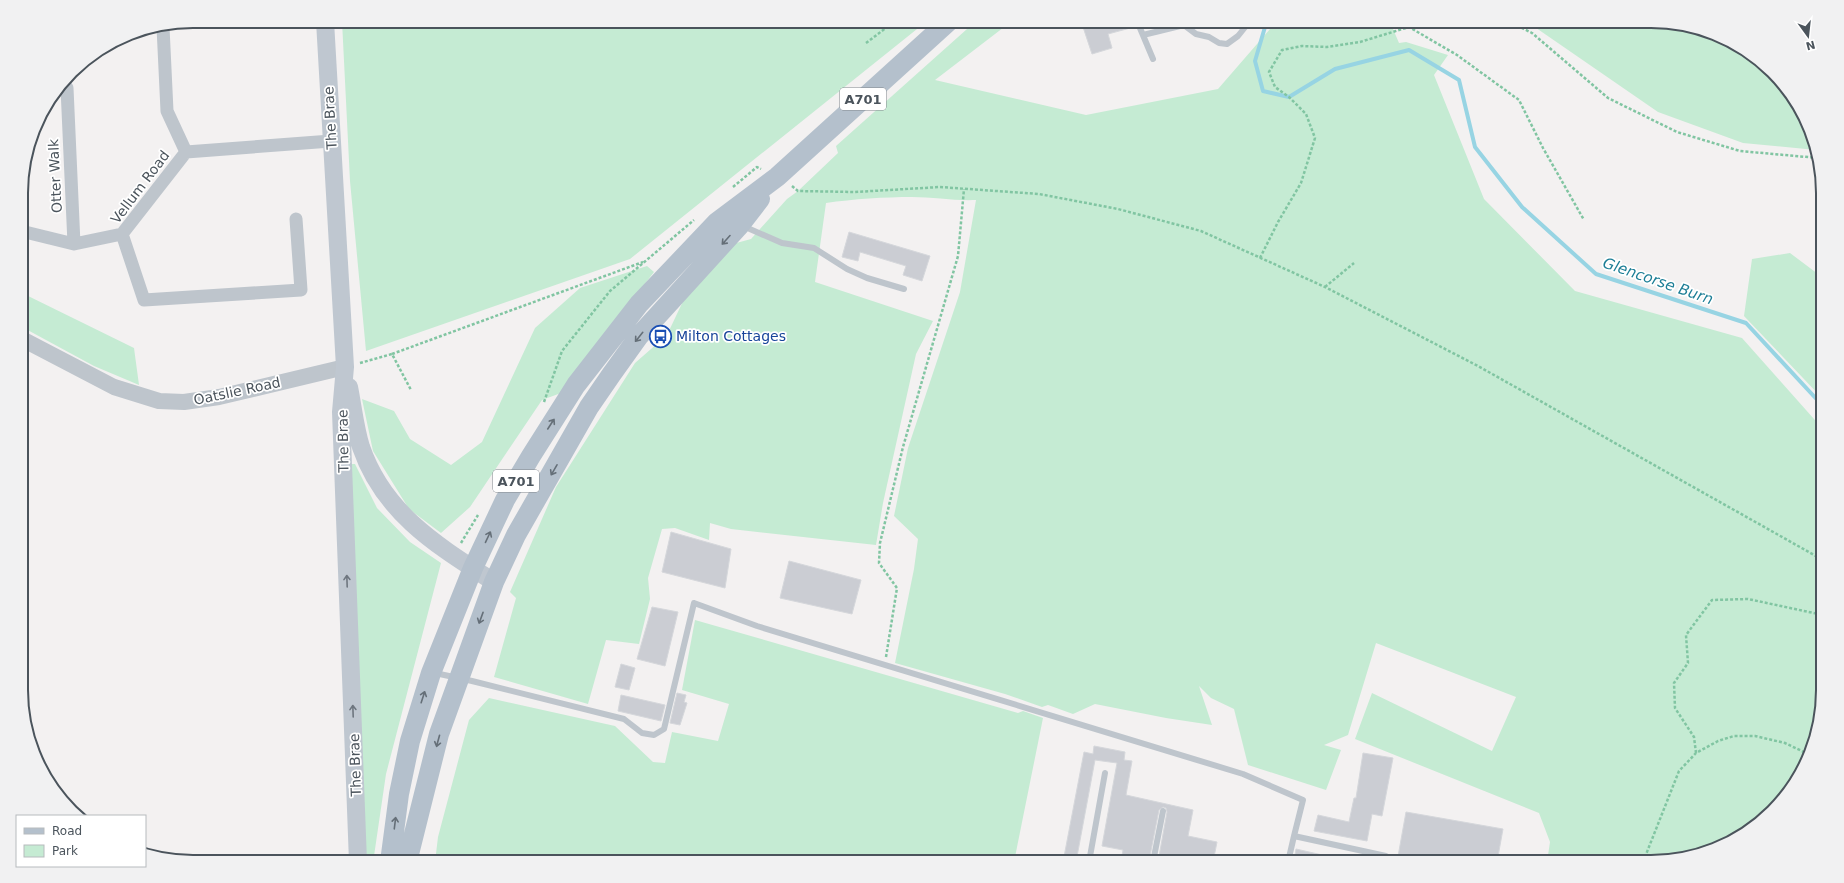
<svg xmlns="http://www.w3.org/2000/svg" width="1844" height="883" viewBox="0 0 1844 883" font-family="'DejaVu Sans',sans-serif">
	<rect width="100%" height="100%" fill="#f3f1f1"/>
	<path fill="#c5ebd3" d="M342,21H927L630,259L366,351L350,181Z
		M976,21H1012L935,80L1086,115L1218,89L1277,21H1392L1390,22L1399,43L1406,42L1448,55L1434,75L1484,199L1575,291L1742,338L1822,428L1823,690L1805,766L1780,803L1746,833L1706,853L1662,862H1547L1550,842L1539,813L1355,739L1372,693L1492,751L1516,697L1376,643L1348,735L1324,745L1341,750L1326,790L1248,765L1234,709L1211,698L1199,686L1212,725L1166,718L1095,704L1073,714L1048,705L1042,707L1005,694L895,663L914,569L918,539L894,516L908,448L960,292L976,200C955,201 933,197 912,197C885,197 853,199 826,203L815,282L933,321L916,354L883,503L876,545L731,529L710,523L709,540L675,528L662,529L648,578L650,599L639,644L606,640L588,704L494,677L516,598L510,592L556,487L635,363L667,335L685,297L729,245L751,239L787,199L798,191L838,153L836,146Z
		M1526,21H1651L1727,39L1788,89L1810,128L1816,150L1743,143L1658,112Z
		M1790,253L1822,277V398L1744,316L1752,259Z
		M647,266L654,272L561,393L542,400L470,507L441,533L409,509L373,451L362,399L394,411L410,439L451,465L482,442L535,328L580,288Z
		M22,293L134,348L139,385L94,366L22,327Z
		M348,464H355L377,508L410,542L441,563L386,774L374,856H365Z
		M695,620L1018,713L1023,711L1043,718L1014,862H435L438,837L469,720L489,698L615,726L653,762L665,763L672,732L718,741L729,704L682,690Z"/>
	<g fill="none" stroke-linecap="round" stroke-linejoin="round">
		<path stroke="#97d4e3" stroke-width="4" d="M1265,21V27L1255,61L1263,91L1289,97L1335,69L1409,50L1459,80L1475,147L1522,207L1596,274L1746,323L1822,405"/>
	</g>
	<path fill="#cbcdd3" stroke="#d5d7db" d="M1103,21H1133L1134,27L1108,34L1112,48L1092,54L1083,27Z
		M849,232L930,256L922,281L903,275L906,266L860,252L858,261L842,257Z
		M671,532L731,549L725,588L662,572Z
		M789,561L861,580L852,614L780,598Z
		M652,607L678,612L665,666L637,659Z
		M621,664L635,668L629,690L615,687Z
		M677,693L686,695L684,702L687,703L680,725L670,723Z
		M621,695L665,705L661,721L618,711Z
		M1094,746L1125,752L1124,760L1132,761L1126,795L1193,810L1188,836L1217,842L1213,862H1158L1167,812L1166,808L1163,807L1159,810L1149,861L1122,856L1123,850L1102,846L1117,763L1095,760L1076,862H1063L1084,752L1093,754Z
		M1363,753L1393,758L1382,816L1372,814L1367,841L1314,831L1318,815L1349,822L1354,798H1356Z
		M1406,812L1503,829L1497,862H1397Z
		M1296,849L1331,857L1330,862H1294Z"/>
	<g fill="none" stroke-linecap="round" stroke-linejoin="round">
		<path stroke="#81c5a2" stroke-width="2.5" stroke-dasharray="3 2" stroke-linecap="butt" d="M1408,21L1409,27L1457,55L1519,100L1543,148L1584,220
			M1508,21L1532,33L1608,98L1677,132L1740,151L1818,158
			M965,27L972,21
			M866,43L895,21
			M792,186L798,191L855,192L940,187L1039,194L1118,209L1201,231L1325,287L1478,366L1823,560
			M733,187L757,167L761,169
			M1260,258L1278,222L1301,183L1315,138L1306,114L1289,97L1275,87L1269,72L1282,50L1302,46L1327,47L1360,42L1409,27
			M1325,287L1354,263
			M392,354L643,262
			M360,363L392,354L411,390
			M544,402L562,351L610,291L694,220
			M461,543L478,515
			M886,657L897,588L879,563L880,543L903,447L958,256L964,189
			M1696,753L1694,737L1675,708L1674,683L1688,663L1686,635L1712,600L1748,599L1823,615
			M1643,862L1679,771L1696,753L1718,741L1734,736H1755L1785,743L1808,754"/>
		<path stroke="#bec5cc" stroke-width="6" d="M1137,21L1153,59
			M1143,35L1184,25L1196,34L1209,37L1219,43L1227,44L1238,36L1250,21
			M743,226L782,243L814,248L847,269L867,278L904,289
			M435,673L472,681L624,719L642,733L654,735L664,729L694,603L757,626L1243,774L1303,800L1294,836L1386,856L1385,862
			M1089,862L1105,773
			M1153,862L1163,811
			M1288,862L1294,836"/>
		<path stroke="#bec5cc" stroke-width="13" d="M163,27L167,111L186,152
			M64,84L67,88L74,244
			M296,219L301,290L144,300L122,234L186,152L331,141
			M21,231L74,244L122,234"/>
		<path stroke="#bec5cc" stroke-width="16" d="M22,339L114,387L159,401L184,402L219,397L345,367"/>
		<path stroke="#bfc7d0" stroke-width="18" d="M325,21L345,367L341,412L358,862
			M349,387C353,407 355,428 361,447C384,514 438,546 494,582"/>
		<path stroke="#b4c0cc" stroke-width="20" d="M390,862L399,794L410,741L431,673L473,568L505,500L531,456L576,385L639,304L717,222L777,177L949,21
			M407,862L439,734L494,582L516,535L589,407L611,375L639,336L740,225L760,199"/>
	</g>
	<defs><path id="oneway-shaft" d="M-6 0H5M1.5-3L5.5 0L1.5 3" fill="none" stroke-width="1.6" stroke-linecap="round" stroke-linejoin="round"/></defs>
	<g stroke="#656f78">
		<use href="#oneway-shaft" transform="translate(726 240) rotate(132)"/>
		<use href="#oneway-shaft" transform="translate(639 337) rotate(129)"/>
		<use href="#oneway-shaft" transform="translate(551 424) rotate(-57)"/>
		<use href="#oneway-shaft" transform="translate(554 470) rotate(120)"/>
		<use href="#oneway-shaft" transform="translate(488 537) rotate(-65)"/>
		<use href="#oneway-shaft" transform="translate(481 618) rotate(110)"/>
		<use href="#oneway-shaft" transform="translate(423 697) rotate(-72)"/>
		<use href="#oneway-shaft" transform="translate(438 741) rotate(105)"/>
		<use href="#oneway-shaft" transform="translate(395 823) rotate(-83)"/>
	</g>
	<g stroke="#6e767f">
		<use href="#oneway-shaft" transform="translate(347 581) rotate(-92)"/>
		<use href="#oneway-shaft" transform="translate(353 711) rotate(-92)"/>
	</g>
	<defs>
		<symbol id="bus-ring" viewBox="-11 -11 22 22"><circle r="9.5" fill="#fff" stroke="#1a4fb4" stroke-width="1.5"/><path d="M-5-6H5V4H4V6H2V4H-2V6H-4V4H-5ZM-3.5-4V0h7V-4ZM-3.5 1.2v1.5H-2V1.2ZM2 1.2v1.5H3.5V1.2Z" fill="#1a4fb4"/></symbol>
	</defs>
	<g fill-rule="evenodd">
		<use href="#bus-ring" x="648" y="324" width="25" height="25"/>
	</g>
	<g text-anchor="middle" stroke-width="3.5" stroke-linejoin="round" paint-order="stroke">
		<g fill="#fff" stroke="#81878d" stroke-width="1">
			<rect x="840" y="88" width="46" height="22" rx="3"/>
			<rect x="493" y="470" width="46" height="22" rx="3"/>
		</g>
		<g font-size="13" font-weight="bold" fill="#4b545c">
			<text x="863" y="104">A701</text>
			<text x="516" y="486">A701</text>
		</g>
		<g font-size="14" fill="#4b545c" stroke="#fff">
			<text transform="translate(330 118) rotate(-93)" y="5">The Brae</text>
			<text transform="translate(55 176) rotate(-93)" y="5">Otter Walk</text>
			<text transform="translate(140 187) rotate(-53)" y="5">Vellum Road</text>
			<text transform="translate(237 391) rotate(-12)" y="5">Oatslie Road</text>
			<text transform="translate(343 441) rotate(-91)" y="5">The Brae</text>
			<text transform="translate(355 765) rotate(-92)" y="5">The Brae</text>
		</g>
		<g font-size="14" fill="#164399" stroke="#fff" text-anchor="start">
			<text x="676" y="341">Milton Cottages</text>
		</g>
		<g font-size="15" font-style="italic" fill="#1c7e96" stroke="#fff">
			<text transform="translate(1658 281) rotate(19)" y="5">Glencorse Burn</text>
		</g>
	</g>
	<path d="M0 0H1844V883H0ZM193 28H1651A165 165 0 0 1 1816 193V690A165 165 0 0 1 1651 855H193A165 165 0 0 1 28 690V193A165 165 0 0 1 193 28Z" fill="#f1f1f2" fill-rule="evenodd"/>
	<path fill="none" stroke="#4b545c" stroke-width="2" d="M193 28H1651A165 165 0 0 1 1816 193V690A165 165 0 0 1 1651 855H193A165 165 0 0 1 28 690V193A165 165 0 0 1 193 28Z"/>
	<rect x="16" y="815" width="130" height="52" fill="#ffffff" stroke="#b7bbbe"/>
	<rect x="24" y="828" width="20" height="6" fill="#b4c0cc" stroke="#b7bbbe"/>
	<text x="52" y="835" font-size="12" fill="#4b545c">Road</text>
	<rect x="24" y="845" width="20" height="12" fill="#c5ebd3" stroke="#b7bbbe"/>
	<text x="52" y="855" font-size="12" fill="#4b545c">Park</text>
	<g transform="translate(1808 36) rotate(165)" stroke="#ffffff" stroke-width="3" paint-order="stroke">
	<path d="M0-3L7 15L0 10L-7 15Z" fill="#4b545c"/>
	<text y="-6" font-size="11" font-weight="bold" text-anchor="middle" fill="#4b545c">N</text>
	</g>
</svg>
